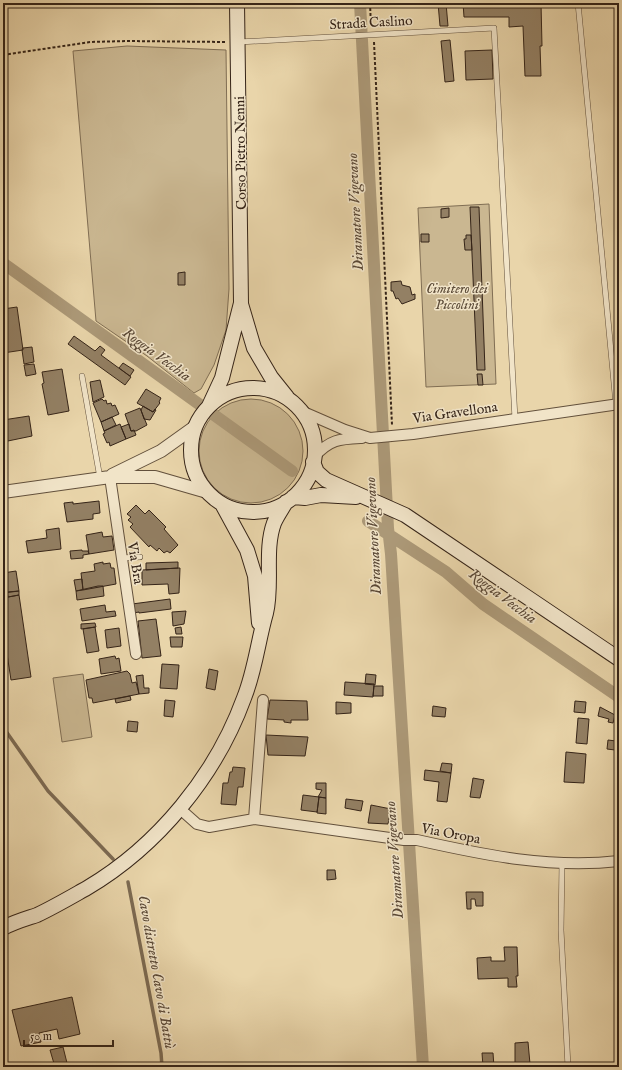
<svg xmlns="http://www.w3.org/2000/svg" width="622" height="1070" viewBox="0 0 622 1070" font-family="'IM FELL English',serif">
	<rect width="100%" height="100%" fill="#e9d5aa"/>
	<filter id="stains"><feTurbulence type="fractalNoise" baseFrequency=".005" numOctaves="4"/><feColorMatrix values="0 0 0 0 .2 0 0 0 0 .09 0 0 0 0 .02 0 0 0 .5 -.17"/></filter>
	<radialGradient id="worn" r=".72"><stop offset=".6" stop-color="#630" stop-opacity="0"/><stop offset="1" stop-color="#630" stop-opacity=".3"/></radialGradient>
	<path fill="#cab791" stroke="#806e54" d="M127,46L226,50L229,289L226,330L214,365L201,389L194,393L147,356L96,321L73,51Z
		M489,204L496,384L426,387L418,208Z
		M199 451a52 52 0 1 1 104 0a52 52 0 1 1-104 0Z
		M83,674L92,737L62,742L53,678Z"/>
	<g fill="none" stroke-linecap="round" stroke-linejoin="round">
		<path stroke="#7c6a52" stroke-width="3.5" d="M3,727L48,791L113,859
			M128,882L161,1053L162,1067"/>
		<path stroke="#ac9978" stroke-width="12" d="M360,3L388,528L391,554L423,1067
			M3,263L292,471
			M368,521L446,572L483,604L619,697"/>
	</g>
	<path fill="#938064" stroke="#352418" d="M438,3H446L448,26H440Z
		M463,3L487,4L541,3L542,46H540L541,76H525L523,26L509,27V17H464Z
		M450,40L454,81L445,82L441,41Z
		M492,50L493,79L466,80L465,51Z
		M470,207H479L485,370H477Z
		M449,208V217L441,218V209Z
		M421,234H429V242H421Z
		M466,235H471L472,250H465L464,239H466Z
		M185,272V285H178V273Z
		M401,281L402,285L410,287L412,295L415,294V299L402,304L398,298L396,299L393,291H391V282Z
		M17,307L23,350L3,353V309Z
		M74,336L95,351L100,346L105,350L101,355L131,377L125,385L68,344Z
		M32,347L34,362L24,364L22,350L23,348Z
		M123,363L134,370L130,376L119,368Z
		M34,364L36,374L26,376L24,365Z
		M62,369L69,411L48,415L42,384L44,383L42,372Z
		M477,374H482L483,385H478Z
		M100,380L104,397L93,402L90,382Z
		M146,389L161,398L159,402L160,403L153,412L137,403Z
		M102,399L104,401L106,400L107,404L111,403L112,406L115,405L119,414L101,422L93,403Z
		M143,406L153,412L155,409L156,410L150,420L144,419L141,410Z
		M140,408L147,425L136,431H131L125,414Z
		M29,416L32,436L3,442V420Z
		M112,417L116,425L104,431L101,422Z
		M120,424L126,439L110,446L109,442L107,443L103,434L105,433L104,431Z
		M129,424L131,431L134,430L136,435L126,439L121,427Z
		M99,501L100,513L93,514V519L67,522L64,503L73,502V504Z
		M136,505L145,514L149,510L166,527L164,529L178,545L170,553L167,551L164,553L159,548L157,551L150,545L149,547L130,527L133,524L128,520L131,517L127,514Z
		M59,528L61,549L28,553L26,541L47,538L46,530Z
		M102,532L103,537L112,536L114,550L89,554L86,535Z
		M82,550V551H88L89,554L83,555V558L71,559L70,551Z
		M103,562V564L110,563L111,568H114L116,584L83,590L81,573L95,571L94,564Z
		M178,562V568L146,570V563Z
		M180,568L179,593L169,594L168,584L142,585V570Z
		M16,571L19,591L3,593V573Z
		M82,579L83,590L76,591L74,580Z
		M98,586H103L104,596L77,600L76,591Z
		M19,591V595L8,597L7,592Z
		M19,595L31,677L11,680L3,628V598Z
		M170,599L171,609L139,613V612L133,613L132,604Z
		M105,605L106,612L115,611L116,616L82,621L80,609Z
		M186,611L184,624L173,626L172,612Z
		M156,619L161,656L142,658L138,621Z
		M95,623L96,627L81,629V624Z
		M95,627L99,651L87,653L83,629Z
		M181,627L182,634H176L175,628Z
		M119,628L121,646L107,648L105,630Z
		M170,637H183L182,647H171Z
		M115,656L116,659L119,658L121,671L101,674L99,659Z
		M162,664L179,665L177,689L160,688Z
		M209,669L218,671L215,690L206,688Z
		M127,671L130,674L132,683L136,682L139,694L93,703L92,698H89L86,680Z
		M366,674L376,675L375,685L365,684Z
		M143,675L144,688H149V693L139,694L136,676Z
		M345,682L374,684L373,697L344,695Z
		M374,686H383V696H373Z
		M130,696L131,700L116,703L115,699Z
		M165,700L175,701L173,717L164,716Z
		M270,700L307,701L308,720H291V723L284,722V720L267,719Z
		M575,701L586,702L585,713L574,712Z
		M336,702L351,703V713L336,714Z
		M433,706L446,708L445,717L432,716Z
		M600,707L615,715L613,723L608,722L609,719L598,716Z
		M578,718L589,719L587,744L576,743Z
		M128,721L138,722L137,732L127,731Z
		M266,735L308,737L305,756L268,755Z
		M608,740L616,741L615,750L607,749Z
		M566,752L586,754L584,783L564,782Z
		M442,763L452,764L451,773L440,771Z
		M233,767L245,768L243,787H238L236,805L221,804L223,783H228L230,772H232Z
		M425,770L451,773L447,802L437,801L439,782L424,780Z
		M473,778L484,780L480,798L470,797Z
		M316,783H326V798L318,797L322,790L316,789Z
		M303,795L319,797L317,812L301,810Z
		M319,797L326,798V814L317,813Z
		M346,799L363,801L361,811L345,808Z
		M371,805L391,809L388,824L368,823Z
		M327,870H335L336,879L327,880Z
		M466,892H483V906H476L475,899H471V909H467Z
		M504,947H517L518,976H516L517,987H508V978L478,979L477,958L491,957V961H505Z
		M72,997L80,1034L59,1039L57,1029L39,1033L41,1042L21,1046L12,1010Z
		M528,1042L530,1064L515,1065V1043Z
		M63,1047L68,1067H55L50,1050Z
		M482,1053H493L494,1067H483Z"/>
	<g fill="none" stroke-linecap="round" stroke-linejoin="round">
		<defs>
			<path id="service" d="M578,3L616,404
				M239,42L494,28L515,419
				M82,376L100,478
				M121,558L140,557
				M562,863L561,930L568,1067"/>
			<path id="minor" d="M299,410L345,430L370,438L413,434L619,404
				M314,457C330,439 340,439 362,438
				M110,477L136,654
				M179,808L197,824L209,827L254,819L404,840H417C484,855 551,869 619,861
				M254,819L263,700"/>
			<path id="tertiary" d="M112,475L161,451L196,426
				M3,492L110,477H155L207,492"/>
			<path id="secondary" d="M241,304L254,348L271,377L287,397
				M191 450a62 62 0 1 1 124 0a62 62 0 1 1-124 0Z
				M209,406L222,378L241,303L237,3
				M313,462L317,472L326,480L405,515L619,659
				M293,497L305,498L321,495L356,497
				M222,504L247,550L255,576L259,623
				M3,928C14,922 25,919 37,915C54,907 71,897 87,888C158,846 216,775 244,698C255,671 258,641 266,613C273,585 264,550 274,523C277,516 282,509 286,502"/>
		</defs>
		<use href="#service" stroke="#62503c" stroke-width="6"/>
		<use href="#minor" stroke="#62503c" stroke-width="12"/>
		<use href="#tertiary" stroke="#62503c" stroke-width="14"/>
		<use href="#secondary" stroke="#352418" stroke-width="16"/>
		<path stroke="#352418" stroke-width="2" stroke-dasharray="3 2" stroke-linecap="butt" d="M370,3L371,27
			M374,42L392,425
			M3,55L90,42L127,41L225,42"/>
		<use href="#service" stroke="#f1e4c8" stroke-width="5"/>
		<use href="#minor" stroke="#f1e4c8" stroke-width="10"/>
		<use href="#tertiary" stroke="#f1e4c8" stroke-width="12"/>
		<use href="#secondary" stroke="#f1e4c8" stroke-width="14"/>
	</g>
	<g text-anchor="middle" stroke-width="3" stroke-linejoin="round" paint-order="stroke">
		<g font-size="14" fill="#352418" stroke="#f1e4c8">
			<text transform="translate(371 22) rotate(-3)" y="5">Strada Caslino</text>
			<text transform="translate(240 153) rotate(-91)" y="5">Corso Pietro Nenni</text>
			<text transform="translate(455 412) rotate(-8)" y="5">Via Gravellona</text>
			<text transform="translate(136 563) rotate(81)" y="5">Via Bra</text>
			<text transform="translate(451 833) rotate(11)" y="5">Via Oropa</text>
		</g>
		<g font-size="14" font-style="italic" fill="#5a4936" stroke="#f1e4c8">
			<text x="457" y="293">Cimitero dei<tspan x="457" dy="16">Piccolini</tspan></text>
		</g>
		<g font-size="15" font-style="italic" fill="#594735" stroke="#f1e4c8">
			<text transform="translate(355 212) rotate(-93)" y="5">Diramatore Vigevano</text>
			<text transform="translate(157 354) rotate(36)" y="5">Roggia Vecchia</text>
			<text transform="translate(373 536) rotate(-93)" y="5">Diramatore Vigevano</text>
			<text transform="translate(503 596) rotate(37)" y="5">Roggia Vecchia</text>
			<text transform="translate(394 860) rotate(-94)" y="5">Diramatore Vigevano</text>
			<text transform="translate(157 972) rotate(80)" y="5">Cavo distretto Cavo di Battù</text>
		</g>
	</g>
	<rect width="622" height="1070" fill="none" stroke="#e9d5aa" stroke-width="16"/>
	<rect x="4" y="4" width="614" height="1062" fill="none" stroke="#352418" stroke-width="2"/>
	<rect x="8" y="8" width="606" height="1054" fill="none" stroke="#352418"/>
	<path d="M24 1040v6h89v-6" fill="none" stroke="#352418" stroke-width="2"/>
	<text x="30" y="1040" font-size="12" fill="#352418" stroke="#f1e4c8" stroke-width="3" paint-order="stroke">50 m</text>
	<rect width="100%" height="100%" filter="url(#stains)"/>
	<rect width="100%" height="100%" fill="url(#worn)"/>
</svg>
